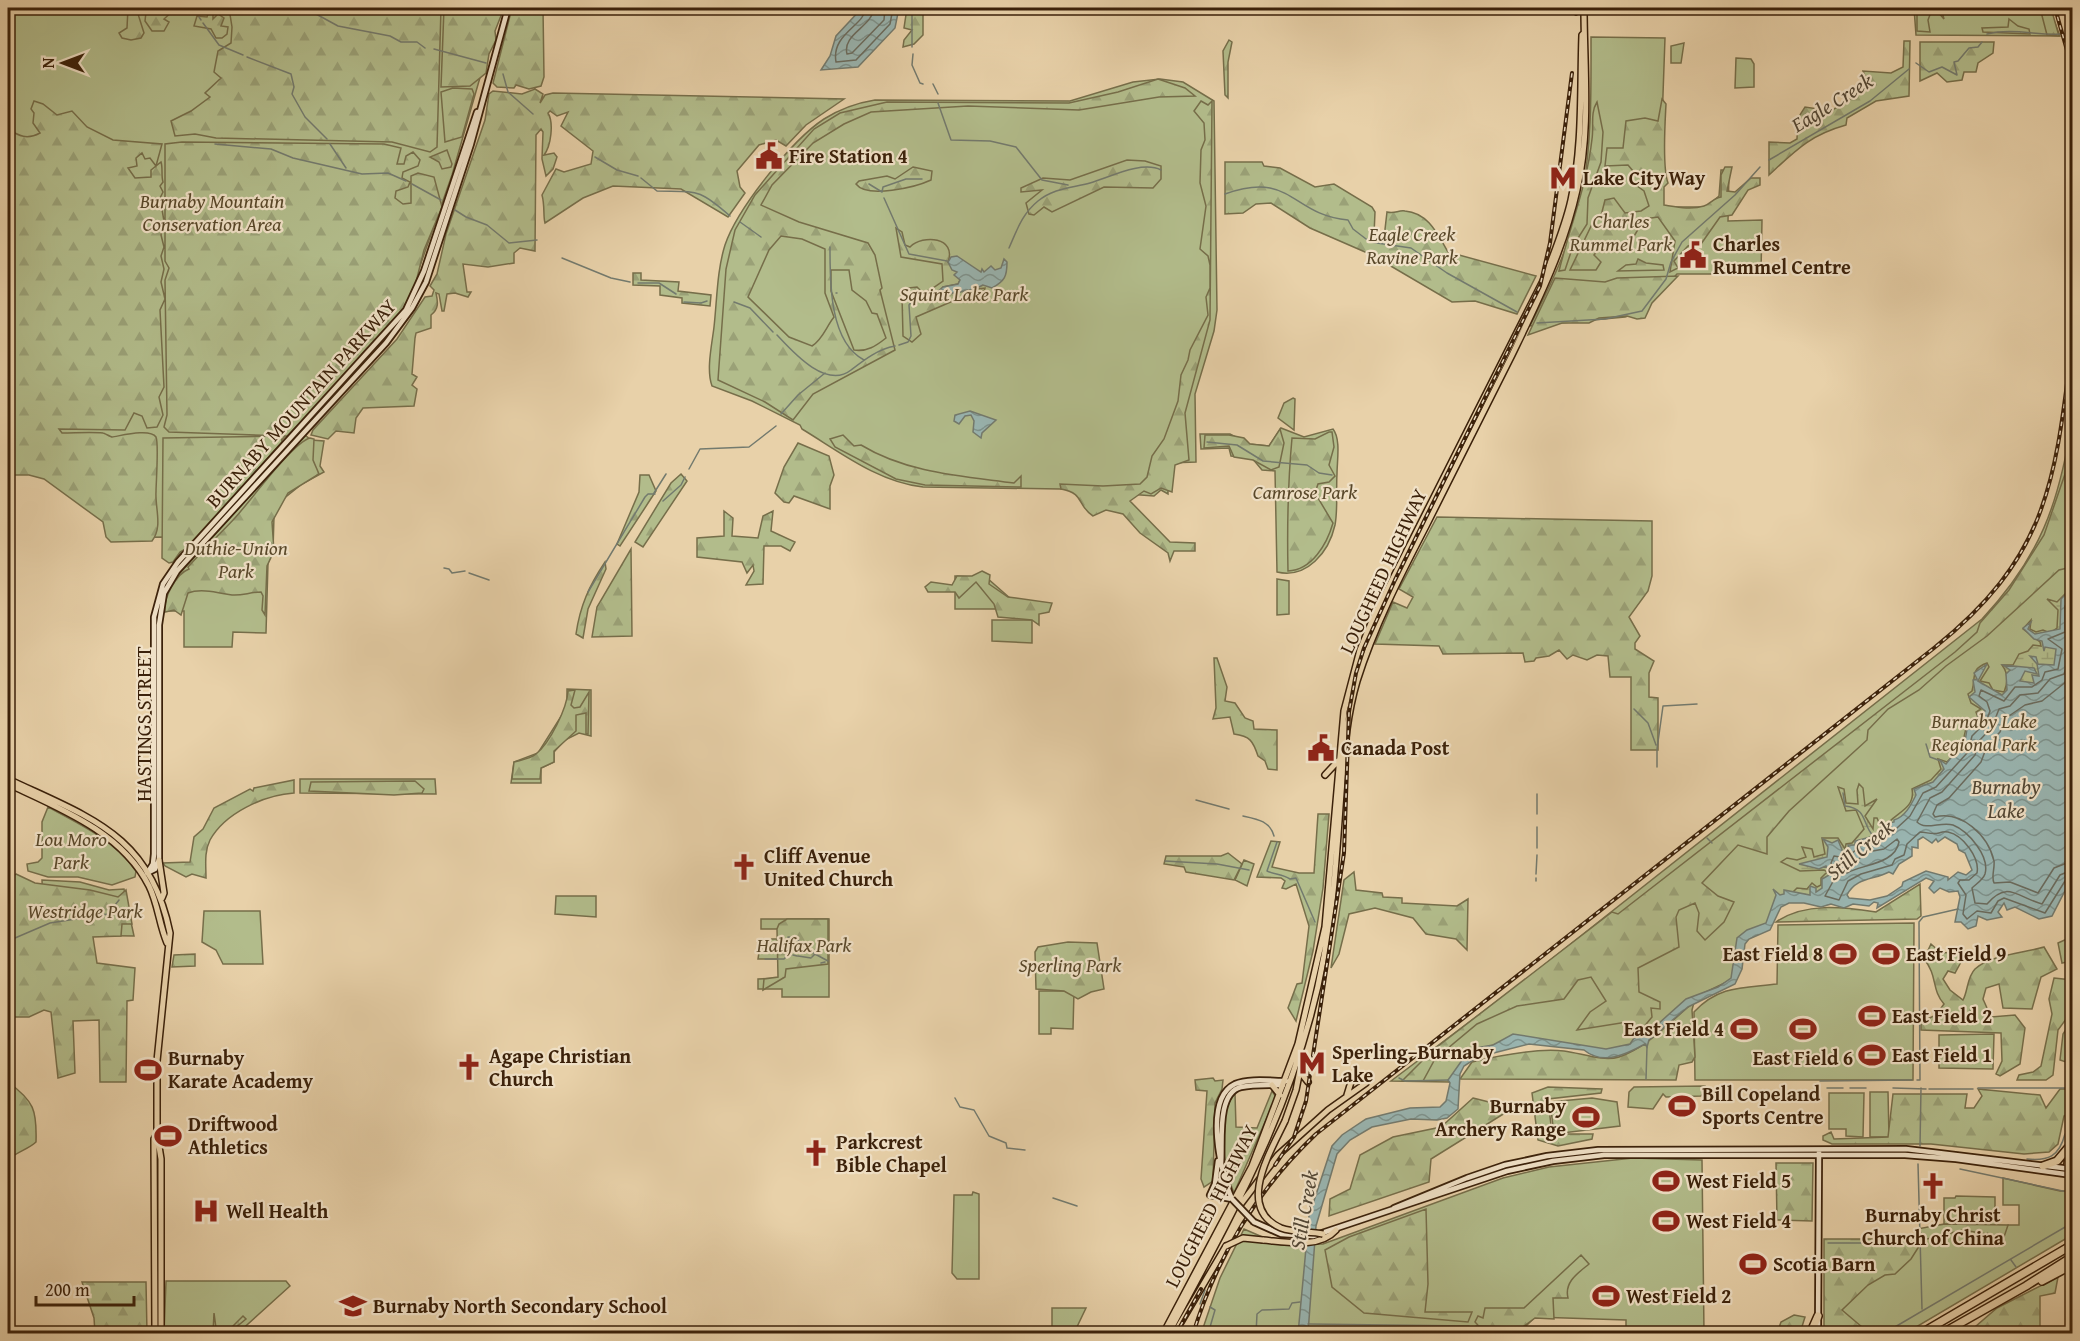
<svg xmlns="http://www.w3.org/2000/svg" width="2080" height="1341" viewBox="0 0 2080 1341" font-family="'Gentium Book Plus',serif">
	<defs>
		<pattern id="forest-firs" width="22" height="20" patternUnits="userSpaceOnUse" patternTransform="scale(1.5)"><rect width="22" height="20" fill="#b2bc8b"/><path d="M5 1l3.5 6h-7zM16 11l3.5 6h-7z" fill="#9aa177"/></pattern>
		<pattern id="wetland-marsh" width="20" height="14" patternUnits="userSpaceOnUse" patternTransform="scale(1.5)"><rect width="20" height="14" fill="#b2bc8b"/><path d="M1 5h8M5 5V1M11 12h8M15 12V8" fill="none" stroke="#9aa177"/></pattern>
		<pattern id="water-waves" width="16" height="10" patternUnits="userSpaceOnUse" patternTransform="scale(1.5)"><rect width="16" height="10" fill="#99b5b1"/><path d="M0 5q4-4 8 0t8 0" fill="none" stroke="#7e938e"/></pattern>
	</defs>
	<rect width="100%" height="100%" fill="#e8d1a9"/>
	<filter id="stains"><feTurbulence type="fractalNoise" baseFrequency=".00333" numOctaves="4"/><feColorMatrix values="0 0 0 0 .2 0 0 0 0 .09 0 0 0 0 .02 0 0 0 .5 -.17"/></filter>
	<radialGradient id="worn" r=".72"><stop offset=".6" stop-color="#630" stop-opacity="0"/><stop offset="1" stop-color="#630" stop-opacity=".3"/></radialGradient>
	<path fill="#b2bc8b" stroke="#766e4a" stroke-width="1.5" d="M8,8H500L452,175L409,297L173,562L163,537L113,538L110,518L43,472L8,473Z
		M1914,8H2049L2060,36L1916,35Z
		M1591,37L1665,38L1659,207H1706L1719,196L1721,170H1729L1728,221L1762,220L1761,274H1677L1641,312L1625,317L1530,326C1552,282 1574,237 1583,189C1592,139 1591,88 1591,37Z
		M1684,43L1681,63H1671V46Z
		M1736,58L1751,59L1754,64V87L1735,88Z
		M1160,79L1183,82L1214,101L1217,310L1214,331L1195,394L1196,462L1168,463V494L1161,490L1154,496L1060,489L923,487C878,482 840,452 802,429L800,425L752,401L712,386C706,370 712,344 714,327C717,300 717,270 725,245C737,209 792,140 824,119C840,109 856,103 875,100L1070,101L1133,82Z
		M1293,398L1295,399L1294,430L1278,418L1284,403Z
		M2072,421V823L1940,818L1823,894L1778,897L1768,923L1745,935L1731,980L1685,1002L1657,1027L1625,1049L1601,1050L1517,1037L1467,1054L1449,1082L1391,1081L1525,980L1982,619C2040,557 2059,504 2072,421Z
		M1281,428L1304,437L1333,429C1341,439 1337,461 1337,474C1336,490 1338,509 1335,525C1329,552 1307,579 1277,572L1275,471L1262,470L1252,458L1231,456L1229,448L1201,449L1200,434H1230L1249,444L1269,446Z
		M305,435L311,440L324,441L320,466L324,472L302,484L282,500L274,516L273,551L268,563L266,633L233,632L232,647H184V611H162L169,588L181,572Z
		M955,576L987,578L1011,599L1010,609H955Z
		M1277,579L1289,581V614L1277,615Z
		M992,620H1032V643L992,641Z
		M567,689L591,690V736L579,733L565,740L554,752V762L541,768V783H511L514,762L538,753L567,707Z
		M300,779H435L436,794L300,793Z
		M48,807C80,824 114,840 136,871L135,877L112,885L78,877H48L28,871L27,864L38,862L42,858V822Z
		M1244,860L1254,864L1247,886L1235,880Z
		M42,880L80,882L109,890L124,889L134,936L58,935L43,904Z
		M556,896H596V917L555,914Z
		M204,911H260L263,964H223L216,950L202,942Z
		M761,919H829V997H782V989H758V979L782,978V959H758L761,939H778L781,929H761Z
		M1914,923L1913,1080H1695L1694,1012C1719,985 1744,988 1777,984L1778,925Z
		M1039,991H1074L1073,1029L1051,1028V1034H1039Z
		M1994,1034L1993,1069L1939,1068V1035Z
		M1705,1086L1704,1092L1701,1096L1666,1097L1663,1094L1653,1109L1628,1107L1629,1092L1634,1087Z
		M1272,1091L1276,1097L1234,1193C1223,1169 1217,1114 1235,1093L1236,1127L1257,1128Z
		M1870,1092H1888L1889,1137H1870Z
		M1829,1093H1864L1863,1137L1846,1136V1129H1829Z
		M1592,1098L1617,1102L1620,1126L1554,1134L1550,1102Z
		M1633,1158L1702,1160L1704,1333H1626V1320L1535,1317L1524,1328V1334H1201L1220,1278L1244,1229L1281,1245L1323,1244L1503,1178L1549,1167Z
		M2003,1178L2060,1191H2072V1235L1906,1333H1826V1241H1920L1921,1230L2006,1229L2008,1225H2019V1205H2003Z
		M973,1192L979,1194V1279H957L952,1273L954,1195H972Z
		M1956,1196L1995,1197V1225L1944,1224V1198H1955Z
		M166,1281H286L290,1286L238,1333L164,1334Z
		M1052,1308H1086L1074,1333H1052Z"/>
	<path fill="url(#forest-firs)" stroke="#766e4a" stroke-width="1.5" fill-rule="evenodd" d="M128,8H176L164,19L169,22L164,31H152L145,21L146,12L142,9L138,14L144,33L141,38L131,40L122,38L119,33L127,28Z
		M193,8H219L213,11V19L218,14L224,18L221,26L228,27L227,34L222,38H216L211,29L194,26L197,16L207,17L208,14L201,10L193,12Z
		M229,8H441L437,147L430,152L392,142L216,138L195,134L175,136L171,121L191,111L210,97L205,93L221,78L214,72L218,51L231,43L232,27Z
		M444,8H504L495,31L496,40L489,54L486,73L470,86L441,87Z
		M512,8H543L544,77L541,86L529,89L516,85L514,88L497,87L493,83Z
		M907,8H923V35L914,44L903,47L904,40L912,30L904,28Z
		M1917,8H1941L1944,19L1937,11L1931,12L1928,20L1930,32L1917,31Z
		M2040,8H2051L2059,36L2047,35Z
		M2009,19L2018,26L2029,29L2030,34L1983,32L1982,28L2008,27Z
		M1229,40L1232,42L1228,62V98L1225,95L1223,51Z
		M1904,41H1910L1909,96L1876,101L1847,118L1846,125C1810,135 1796,150 1769,175V142L1790,143L1797,139L1798,118L1805,107L1831,111L1869,87L1863,71L1891,73L1903,67Z
		M1920,42H1994L1993,53L1978,63L1976,72H1964L1962,80L1947,82L1937,73L1920,81Z
		M1158,79L1185,88L1195,96L1159,97L1079,110L968,106L871,112L844,124L813,143L772,185L761,205L799,222L868,243L875,255L882,288L880,290L895,350L813,394L793,420L765,402L718,380L726,269L735,230L755,195L814,129L840,113L887,102L1069,103L1118,92ZM781,236L802,239L825,249V293L834,317C826,327 823,339 812,346L789,337L748,297L769,250ZM831,270H849L852,290L866,301L872,313L877,314L886,338C876,346 867,352 854,350L831,291Z
		M453,88L472,89L474,94L462,137L445,142L441,92Z
		M535,89L543,94L540,103L545,95L553,93L844,99L806,125L786,146L776,140L759,145L737,171L740,187L745,193L728,217L681,189L613,186L583,198L545,223C543,216 545,206 542,195L556,169L564,172L591,164L593,151L561,126L568,112L557,116L550,111L548,113C554,123 551,146 544,155L554,153L557,157L553,169L546,176L542,159L543,132L541,129L536,135L535,251L520,248L514,253V263L488,267L463,264L467,292H471L468,297L455,293L447,294L444,311H442L439,294L436,293C438,302 439,309 431,315V328L416,333L415,338L412,374L417,377L412,385L417,389L414,406L363,408L356,418L354,433L336,431L328,439L311,435L313,430L397,339L425,297L432,296L434,290L430,286L437,274L446,234L485,120L489,94L493,91L522,94Z
		M1662,99L1666,104C1665,124 1662,167 1668,183L1664,187V205C1677,207 1691,210 1704,206C1711,204 1713,198 1721,197V175L1725,167H1732L1727,191L1735,192L1751,178H1760V185L1748,190L1732,215L1720,217L1701,244L1688,246L1674,261L1678,268L1670,272L1675,241L1658,217L1644,219L1633,238L1629,239L1616,252L1603,244L1594,255L1601,262L1596,270H1570L1594,220L1601,216L1605,200L1614,198L1625,213L1641,211L1649,206L1644,191L1630,181L1633,171L1628,165L1605,166L1607,148H1623L1626,121L1645,118L1658,121Z
		M34,101L43,104L57,115L72,111L87,127L113,140L162,144L156,166L150,158L145,159L142,153L136,158L137,166L128,168L135,178L151,177V170L161,162C163,168 161,175 163,182L160,186L163,192L160,198L164,221L161,235L164,247L161,256L164,269L161,282L165,299L160,310L164,387L159,397L163,415L157,427L147,428L142,416L134,413L125,430L59,429L62,433C75,433 91,432 103,433C104,433 111,437 112,437C120,436 150,428 156,437C159,443 156,483 156,492C155,508 163,527 152,541L111,542L106,537L103,522L44,479L29,475H8V129C19,136 27,140 40,133L33,123L34,113L31,109Z
		M1201,101L1208,105L1212,101L1210,320L1185,413L1189,460L1175,465L1172,492L1161,488L1151,494L1144,491L1130,501L1170,542L1195,543V551H1174L1170,561L1168,553L1140,533L1123,514L1106,510L1093,516C1077,506 1085,493 1061,489L1060,484L1103,486L1140,484L1147,477L1152,456L1164,439L1178,401L1181,375L1188,360L1190,350L1208,315L1206,297L1210,288V265L1208,256L1200,249L1206,206L1200,183L1201,150L1205,140L1204,123L1194,111Z
		M1597,102L1603,132L1601,162L1588,198L1587,224L1573,246L1565,270L1559,271C1570,226 1587,185 1592,139C1594,126 1590,113 1597,102Z
		M182,142L384,144L401,148L397,164H404L406,156L413,152L420,160L418,166L403,172L402,178L410,182L408,187L396,191L395,198L403,204L411,203V176L418,173L434,177L442,207L424,250L415,286L404,308L377,342L367,348L323,401L287,436L169,432L164,427L167,415L165,280L169,268L165,261V144Z
		M447,150L452,164L451,167L442,169L439,162L430,157Z
		M1127,160L1145,161L1161,166V179L1153,188L1104,187L1052,212L1044,207L1034,215L1029,214L1026,203L1042,190L1021,192V188L1043,178L1070,180Z
		M1225,162H1262L1264,166L1280,168L1315,187L1334,184L1372,207L1375,212L1374,235L1384,238L1387,212C1395,214 1398,210 1405,211C1429,213 1438,235 1448,252L1536,276L1517,314L1475,301L1452,302L1372,255L1310,228L1271,203L1256,204L1243,213L1225,214Z
		M913,167L932,171L931,180C916,187 867,199 856,184L859,181L887,176L895,179Z
		M896,228L902,232L905,245L910,247C923,234 957,237 948,262L958,273L960,280L958,284L943,287L938,293L985,288L984,291L969,294L916,317L921,334L912,342L903,336L902,296L909,288L917,287L922,292L930,290L943,281L942,264L901,257Z
		M1638,259L1646,263L1663,265L1664,270L1618,271L1626,265L1636,264Z
		M633,273H641V280L679,282L678,291L711,295L710,306L682,303V298L660,295V286L633,285Z
		M1678,276L1652,303L1645,318L1637,319L1627,316L1599,318L1589,323H1562L1528,335L1555,278L1605,282L1617,278Z
		M2072,427V567L2059,570L1987,636L1946,666L1919,690L1888,709L1868,730L1867,740L1789,811L1767,837V854L1738,845L1702,883L1718,896L1734,902L1724,922L1705,940L1697,931L1699,913L1695,903L1679,910L1676,917L1679,947L1638,968L1639,992L1660,1002V1009L1651,1008L1652,1017L1642,1029H1637L1627,1022L1577,1030L1590,1012L1606,1001L1591,977L1578,980L1564,999L1517,1006L1477,1024L1435,1059L1423,1081H1402L1433,1050L1612,912L1618,914L1955,652L1977,632L1980,623L2009,590L2044,535L2065,474Z
		M1280,429L1284,443L1279,467L1271,470L1253,460L1234,457L1229,446L1204,448L1205,435H1229L1244,438L1250,444L1269,446Z
		M1329,432H1332L1334,447L1329,465L1335,476L1329,482L1318,484L1315,493L1333,523C1327,544 1312,570 1288,571C1287,526 1288,482 1292,438L1315,439Z
		M843,435L854,446L861,445C907,473 962,476 1014,483L1021,476V487L925,485L896,479L835,447L830,439Z
		M281,436L282,442L189,547L180,552L173,562L169,563L162,558L163,438Z
		M310,438L314,439L313,460L319,474L288,493L272,522L274,551L267,566L265,615L262,610L263,596L261,592C250,592 242,596 232,595C219,593 201,588 188,593L181,615L174,610L165,612C163,598 176,574 189,569L188,567C203,550 219,535 234,519C250,502 292,443 310,438Z
		M798,443L829,456L834,475L830,486V509L794,496L789,503L784,502L775,493L784,467Z
		M681,474L687,481L643,547L635,542L671,483Z
		M640,475H649L656,491L620,546L617,544L639,492Z
		M724,511L733,518L732,536L758,538L763,516L773,511L771,531L795,542L790,551L781,546H764L763,584L746,585L754,571L753,565L747,573L742,562L697,557V538L724,536Z
		M1437,517L1652,521V576L1648,591L1629,617L1640,636L1635,643V649L1654,661L1649,673V697L1658,698V750H1631V677H1610L1608,656L1597,655L1587,660L1573,655L1567,659L1559,650L1549,656L1536,658L1534,661L1525,662L1523,653L1443,654L1439,646L1375,644L1393,602L1407,608L1413,597L1399,589Z
		M631,549L632,636L592,637L597,607Z
		M605,562L606,569L588,609L583,638L576,634C580,606 589,586 605,562Z
		M982,571L990,575L989,584L1008,597L1052,603L1049,612L1039,614V625L1032,620L998,617L994,604L976,582L959,598L955,592H928L925,587L931,582L952,585L957,576H972Z
		M1214,658H1217L1227,687L1225,701L1235,703L1245,718L1253,721L1254,729L1277,730V770L1268,769L1265,761L1258,756C1253,741 1250,736 1234,734L1230,717L1213,719L1216,708Z
		M575,690L571,705L574,708L580,707L589,692L588,734H586V713L576,715V731L554,751V762L541,768L540,779H512L514,762C521,760 530,759 536,754C550,743 567,708 568,691Z
		M294,780V793C264,795 225,813 210,840C204,852 206,865 206,878L192,874L186,877L165,866L163,863L190,862L194,837L203,829L214,808L250,789L253,791L254,788Z
		M415,781L424,789L422,793L394,795L309,791L311,782Z
		M1318,814H1329L1323,888L1313,951L1296,1021L1288,1008L1297,984L1302,983L1309,926L1296,884L1286,889L1282,888L1285,881L1281,878L1257,877L1271,841L1280,842L1272,867L1299,873H1314Z
		M1228,853L1242,864L1234,880L1186,872L1184,867L1164,864L1166,856H1221Z
		M1354,872L1356,890L1382,893L1383,897L1402,898V903L1457,906L1468,899L1467,950L1456,939L1426,934L1413,918L1375,908L1349,914L1339,954L1331,968L1344,880Z
		M16,874L35,883L90,890L118,897L126,890L132,924H122L121,936L93,937L97,963L135,968L133,1000L127,1001L126,1082H100L99,1020L73,1021L75,1073L58,1078L51,1012L44,1010L29,1017H8V880Z
		M1920,884L1921,916L1917,919L1776,922C1805,902 1843,907 1876,912Z
		M787,919H828V964L786,969L785,977L763,990L764,979L778,977L777,929L779,924Z
		M2072,925V961L2062,963L2058,943L2067,939Z
		M1068,942L1097,943L1104,989L1091,992L1078,999L1064,991L1036,989L1035,952L1038,947Z
		M1931,944L1941,953L1958,952L1961,962L1955,973L1948,971L1943,979L1950,990L1963,1000C1968,991 1967,977 1975,969C1990,955 2024,953 2044,947L2057,969L2041,977L2032,1009L2003,1008L1999,984L1986,988L1983,999L1991,1017L2015,1015L2025,1028L2020,1064L2000,1076L1996,1074L2002,1061L2001,1033L1921,1030V1022L1936,1015L1944,1004C1931,989 1938,976 1924,959Z
		M195,954V966L172,967L174,955Z
		M2054,978L2072,980V1011L2058,1030L2053,1075L2046,1080H2017L2019,1075L2033,1072L2041,1066L2052,1014L2049,999Z
		M1694,1002L1692,1010L1695,1057L1692,1062L1679,1065L1676,1080L1460,1079L1472,1062C1501,1055 1535,1048 1564,1051C1581,1053 1603,1062 1619,1057C1647,1048 1672,1020 1694,1002Z
		M2072,1020V1064L2060,1060L2063,1034Z
		M1213,1078L1215,1081L1223,1080L1222,1089L1215,1103L1213,1181L1204,1187L1201,1179L1207,1091L1196,1090L1195,1080Z
		M8,1082C34,1101 37,1110 36,1142C29,1149 16,1152 8,1160Z
		M1548,1087L1602,1089L1601,1093L1548,1099L1552,1134H1593L1592,1139L1558,1146L1538,1140L1532,1093Z
		M1978,1089L2040,1095L2046,1108L2060,1089H2072V1112L2064,1116L2058,1144L2049,1152L2024,1154L1931,1144H1832L1823,1140V1136L1831,1132L1834,1139L1888,1137L1893,1094H1967L1965,1108H1974L1982,1096Z
		M1473,1098L1513,1108L1431,1159L1429,1182L1329,1216L1330,1199L1350,1189L1360,1155L1393,1137L1441,1127Z
		M1776,1163H1813L1812,1221L1777,1220Z
		M1426,1209L1428,1284L1425,1312H1472L1468,1322L1364,1313L1332,1287L1325,1250L1349,1237Z
		M1944,1224L2008,1225L2004,1237L1963,1230L1923,1240L1911,1259L1895,1274L1885,1275L1868,1285L1842,1310L1862,1327L1850,1333H1824V1239H1917V1229Z
		M1581,1255L1589,1264C1578,1273 1564,1282 1568,1298H1553L1554,1319L1535,1318L1523,1327V1334L1485,1333L1475,1322L1478,1316L1483,1318L1485,1308H1524Z
		M2058,1277L2055,1293L2040,1296V1333H1968L1997,1308Z
		M82,1282H146L147,1333H95L94,1318Z
		M214,1313L216,1328H231L243,1316L246,1319L229,1333H213Z
		M1794,1315L1805,1317L1800,1333H1777L1781,1322Z"/>
	<path fill="url(#wetland-marsh)" stroke="#766e4a" stroke-width="1.5" d="M2072,587V630L2062,663L1884,837H1875L1872,834L1874,839L1817,896L1792,893L1797,888L1807,889L1812,883L1817,887L1821,885V878L1827,872L1824,870L1800,871L1781,862L1787,858L1797,860L1806,857L1802,847L1812,849L1814,857L1825,854L1822,838H1838L1845,849L1846,844L1852,843L1864,829L1856,810L1846,811L1838,787L1844,789L1846,803L1858,804L1857,790L1859,784L1863,788L1865,806L1877,799L1865,816L1873,829L1874,818H1877L1880,825L1885,827C1893,813 1916,810 1912,789L1931,780L1941,769L1938,759L1947,762L1962,746L1966,728L1973,726L1979,720L1976,712L1981,709L1971,703L1968,694L1972,691C1976,677 1970,669 1987,663L1989,667L1980,681L1989,683L1993,690L2004,692C2008,683 2008,673 2002,665H2013L2019,654L2028,651L2033,645L2041,646L2040,642L2023,629L2031,620L2030,629L2036,632L2043,630L2050,633L2057,628L2058,610L2047,599L2057,602Z"/>
	<path fill="url(#water-waves)" stroke="#737a6e" stroke-width="1.5" fill-rule="evenodd" d="M862,8H899L895,28L858,67L821,70L830,56L836,36Z
		M957,256L981,272L982,269L984,272L991,266L995,270L1001,268L1004,259L1007,262C1007,276 1005,281 992,288L983,285C973,291 947,294 934,295L943,287L958,284L960,280L954,275L957,272L952,270L948,262L951,257Z
		M970,411L996,420L982,433L981,438L973,432L974,421L971,415L965,416L959,424L954,421L955,415Z
		M2072,588V877L2052,916L2039,919L2015,907L2007,910L2004,903L1998,912L2002,917L1987,920L1978,916L1976,926L1968,929L1961,922H1955L1960,897L1958,891L1949,892L1940,888L1934,893L1929,888L1934,881L1926,878L1877,908L1878,903L1874,902L1869,906L1853,904L1844,908L1831,904L1821,907L1804,903H1789L1781,907L1770,930L1749,939L1745,944L1742,969L1735,984L1688,1007L1649,1040L1647,1047L1645,1044C1627,1054 1603,1066 1584,1050L1529,1044L1478,1057L1464,1066L1460,1074L1458,1109L1447,1118L1437,1120L1411,1119L1372,1127L1350,1140L1337,1154L1316,1226L1308,1333L1298,1334L1309,1216L1332,1146L1342,1135L1366,1119L1410,1108L1440,1107L1446,1101L1450,1083L1448,1080L1470,1049L1493,1045L1513,1034L1606,1049L1630,1044L1634,1038L1649,1032L1686,999L1718,987L1731,978L1737,938L1747,930L1766,923L1776,895L1773,889L1780,895L1784,894V890L1810,895V886L1816,888V892L1822,888V879L1831,874L1826,866L1819,869L1799,864L1827,857L1828,847L1823,839L1832,843L1838,840L1843,852L1849,849L1848,845H1855V841L1882,834L1881,828L1885,830L1891,827L1889,823L1894,822V820C1905,817 1911,805 1916,795L1914,789L1933,782L1944,769L1940,760L1946,764L1958,749L1964,748L1967,729H1973L1983,716H1978V713L1985,711L1969,697L1975,692L1973,680L1977,679L1974,673L1987,664L1978,681L2002,695L2007,690L2006,674L2010,670L2003,665L2034,668L2037,674L2025,671L2020,681L2034,683L2032,675L2039,676L2037,664L2030,656L2036,657L2038,664L2054,665L2056,649L2045,647L2044,651L2042,641L2034,639L2023,628L2031,622L2028,629L2035,634L2060,629L2061,599ZM1923,837L1932,843L1936,839L1938,842L1945,837L1957,844L1959,850L1965,853L1972,870L1966,875L1958,872L1948,880V877L1926,871L1903,882L1902,886L1887,896L1870,900L1849,898L1847,895C1856,877 1874,880 1889,872L1893,874L1899,864L1912,856V847L1918,848V840Z"/>
	<g fill="none" stroke-linecap="round" stroke-linejoin="round">
		<path stroke="#6a6b5e" stroke-width="1.5" d="M866,8C864,26 831,34 836,62L856,60L890,24L893,8
			M874,8C872,27 842,34 847,54L852,53L884,20L885,8
			M2072,599L2065,606V632L2048,639L2062,649L2058,669L2045,672L2042,680L2032,687H2015L2004,701L1981,690L1979,696L1987,702L1990,711L1986,722L1972,736L1968,752L1936,787L1923,793L1910,816L1885,839L1862,845L1846,858L1834,856L1831,863L1836,876L1825,896L1839,900L1848,881L1861,874L1892,865L1895,859L1904,855L1907,844L1920,832C1927,832 1931,835 1939,833C1944,832 1943,831 1948,832C1963,835 1980,858 1977,873L1969,880H1960L1958,883L1966,895L1963,914L1967,919L1977,911L1991,913L1998,901L2004,898L2045,913L2065,881L2072,878
			M2072,634L2067,641L2070,656L2064,674L2050,679L2038,693L2020,695L2010,706L1999,709L1992,727L1979,741L1975,755L1942,792L1930,798L1917,822C1926,831 1941,821 1953,825C1968,831 1990,856 1985,874C1983,880 1976,884 1972,888L1975,903L1987,904C2007,880 2017,897 2042,904L2060,875L2072,870
			M2072,677L2042,701L2025,705L2006,718L2000,732L1987,746L1981,762L1949,798L1937,805L1933,814L1935,817C1961,810 1988,835 1994,861C1995,868 1991,877 1994,883L2010,882L2038,893L2054,868L2072,861
			M1897,839L1899,842C1895,864 1864,864 1847,873L1844,872V866L1854,863L1867,852L1884,849Z"/>
		<path stroke="#737a6e" stroke-width="1.5" d="M305,8L338,26L390,36L401,42H417L425,48
			M199,17L201,20
			M203,23L219,45L243,55
			M1987,34C2016,27 2044,38 2072,33
			M912,47V8
			M434,49L486,63
			M913,54L912,65L920,83L923,84
			M247,57L291,74L294,87L292,94L305,117L327,139
			M1916,63L1929,72L1942,67L1957,75L1954,62L1958,61L1969,48L1978,47L1982,42
			M503,74L508,92L533,114
			M933,84L938,94
			M938,103L951,140L990,141L1016,147L1042,180L1068,185
			M215,144L271,149L293,158L362,174L388,173L406,181
			M330,144L346,168
			M595,157L617,170L638,176
			M1769,160L1870,101L1909,69
			M641,178L657,191C698,192 698,188 730,216
			M412,184L441,200
			M869,184L882,192L883,187L906,179H922
			M1225,194C1292,170 1291,215 1348,220L1353,229L1370,242L1411,248L1447,273L1517,312
			M884,198L909,254L947,261
			M455,210L466,217L487,225L509,243L537,240
			M740,222L761,237
			M830,247C830,281 829,342 864,360
			M1009,248C1017,230 1022,214 1038,201C1054,188 1071,188 1090,183C1108,178 1142,160 1161,170
			M562,258L611,278L630,282
			M638,283H659L676,294
			M836,293H837
			M920,295H934
			M684,302L701,303L707,301
			M734,302L750,308L773,332
			M1537,323L1605,319L1642,311L1666,279L1671,262L1682,242L1735,195L1760,167
			M777,335C792,351 826,390 851,370C864,360 878,349 895,346
			M899,345L908,342L911,336L909,305L916,296
			M781,414L798,395L825,373
			M1207,442L1237,445L1263,461L1307,465L1319,473L1332,475
			M689,469L700,449L749,447L776,426
			M654,493L666,474
			M663,501L681,485L685,477
			M444,568L449,569L452,573L465,571
			M469,573L489,580
			M588,592L645,497L648,494H655
			M1634,709L1648,723L1656,745
			M1926,744L1930,757L1941,761
			M1657,749L1663,706L1697,704
			M1657,749V767
			M1843,793L1845,806C1869,809 1861,824 1874,837
			M1537,794V814
			M1196,800L1229,809
			M1243,816C1257,819 1270,821 1274,836
			M1707,838L1712,843
			M1277,842L1267,871C1276,875 1282,874 1290,879L1296,878L1315,922
			M1537,848V827
			M1165,861L1217,864L1249,870
			M1536,874L1537,855
			M1536,878V881
			M789,937L799,941
			M787,940L788,937
			M8,941L50,923L108,914L119,900
			M801,942L815,954
			M789,955H791
			M793,955L797,956
			M798,956L811,958
			M812,957L815,954L828,961
			M765,959H784L787,956
			M821,963L825,962
			M1399,1078L1405,1081L1448,1080
			M1646,1079L1647,1047
			M1917,1080H1920L1919,922L1923,917L1958,909
			M1820,1081L1912,1080
			M1827,1088H1843
			M1850,1088H1866
			M1893,1088L1926,1089
			M1978,1088H2072
			M1929,1089H1973
			M955,1098L960,1107L974,1110L989,1136L1006,1143L1007,1148L1025,1150
			M1920,1146L1921,1088
			M2027,1159C2048,1161 2059,1157 2065,1134
			M1918,1164L1922,1309
			M1960,1169L2072,1193
			M1053,1198L1077,1206
			M1828,1243H1917
			M2011,1260L2016,1267
			M1200,1304L1205,1290
			M1308,1324L1469,1326
			M1476,1326L1518,1327V1334
			M1208,1334L1215,1310L1210,1307
			M1256,1334L1257,1314L1262,1310L1289,1309L1292,1303L1300,1302
			M1883,1334L2072,1223"/>
		<defs>
			<path id="secondary" d="M148,872L153,864L154,854V617L163,584L178,562L406,310L424,271L477,112
				M147,873L155,869L159,860V625L164,593L177,571L386,343L412,308L426,282L471,144L508,8
				M1218,1161L1215,1184L1210,1195L1232,1199
				M1221,1164C1223,1143 1216,1093 1241,1087C1254,1084 1270,1085 1283,1085
				M1232,1199C1221,1175 1203,1099 1235,1084C1249,1078 1271,1081 1286,1081
				M1394,1208L1467,1178L1505,1165L1547,1156L1598,1150L1906,1149L2071,1169
				M1254,1222L1281,1234L1313,1236L1507,1171L1553,1161L1604,1155H1905L1956,1159L2072,1175
				M1818,1334L1819,1152"/>
			<path id="primary" d="M1325,775L1338,761
				M8,779C90,818 150,834 170,933L157,1061V1134L161,1159V1334
				M8,784C59,808 122,832 149,886C158,904 159,924 167,943
				M159,860L164,893L162,898
				M1301,1073L1308,1082
				M1272,1085L1280,1095
				M1347,1095L1351,1082
				M1285,1121L1296,1090L1302,1060
				M1240,1205L1278,1155L1328,1110L1366,1083L1367,1078
				M1263,1240C1286,1242 1319,1249 1336,1230
				M155,1334L154,1139L157,1134
				M1163,1334L1252,1166L1298,1044L1325,927L1344,711L1360,650L1374,616L1544,279C1554,253 1565,227 1571,200C1583,146 1580,90 1582,35L1584,33
				M1168,1334C1235,1209 1299,1097 1324,956C1334,902 1337,848 1341,793C1344,756 1346,718 1357,681C1374,627 1400,576 1426,526C1455,469 1483,412 1512,355C1538,301 1564,249 1577,190C1591,130 1584,67 1584,8
				M1174,1334L1226,1246"/>
			<path id="motorway" d="M2072,1137L2068,1164L2072,1174
				M2043,1166L2057,1161L2068,1148
				M2042,1281L2072,1265
				M1810,1334L1818,1316
				M1920,1334L2072,1245
				M1941,1334L2026,1286L2072,1257"/>
		</defs>
		<use href="#secondary" stroke="#3b210a" stroke-width="8"/>
		<use href="#primary" stroke="#3b210a" stroke-width="8"/>
		<use href="#motorway" stroke="#3b210a" stroke-width="10"/>
		<use href="#secondary" stroke="#f0e1c7" stroke-width="4.5"/>
		<use href="#primary" stroke="#e8d1a9" stroke-width="5"/>
		<use href="#motorway" stroke="#e8d1a9" stroke-width="7"/>
		<defs>
			<path id="rail" d="M2055,8L2072,68
				M1576,14V8
				M2068,352L2070,319
				M1275,1165L1294,1137L1306,1101L1344,853L1349,712L1356,673L1364,648L1395,580L1540,286L1550,243L1572,73
				M1176,1334L1201,1289
				M1193,1334C1217,1256 1257,1190 1316,1134L1934,648C2049,556 2055,481 2072,344"/>
		</defs>
		<use href="#rail" stroke="#3b210a" stroke-width="4"/>
		<use href="#rail" stroke="#f0e1c7" stroke-width="1.5" stroke-dasharray="4.5" stroke-linecap="butt"/>
		<defs>
			<path id="secondary-bridge" d="M1232,1199L1254,1222"/>
			<path id="primary-bridge" d="M1285,1121C1271,1151 1235,1208 1281,1228C1294,1233 1310,1231 1323,1234
				M1226,1246L1243,1238L1263,1240"/>
		</defs>
		<use href="#secondary-bridge" stroke="#3b210a" stroke-width="8" stroke-linecap="butt"/>
		<use href="#primary-bridge" stroke="#3b210a" stroke-width="8" stroke-linecap="butt"/>
		<use href="#secondary-bridge" stroke="#f0e1c7" stroke-width="4.5"/>
		<use href="#primary-bridge" stroke="#e8d1a9" stroke-width="5"/>
	</g>
	<defs>
		<symbol id="civic-bare" viewBox="-9 -9 18 18"><path d="M-.6-6.5H3V-4.5H.6V-3L4-1V1h2V6H-6V1h2V-1L-.6-3ZM-1.2 2.5V6h2.4V2.5Z" fill="#8f2418" stroke="#f0e1c7" stroke-width="2.5" paint-order="stroke"/></symbol>
		<symbol id="metro-bare" viewBox="-9 -9 18 18"><path d="M-5.5 5V-5H-3L0 0L3-5H5.5V5H3V-.5L0 4L-3-.5V5Z" fill="#8f2418" stroke="#f0e1c7" stroke-width="2.5" paint-order="stroke"/></symbol>
		<symbol id="church-bare" viewBox="-9 -9 18 18"><path d="M-1.2-6h2.4v3.5h3.3v2.4h-3.3V6h-2.4V-.1h-3.3v-2.4h3.3Z" fill="#8f2418" stroke="#f0e1c7" stroke-width="2.5" paint-order="stroke"/></symbol>
		<symbol id="stadium-bare" viewBox="-9 -9 18 18"><path d="M0-5a6.5 5 0 1 0 0 10a6.5 5 0 1 0 0-10ZM-3.5-1.8h7v3.6h-7Z" fill="#8f2418" stroke="#f0e1c7" stroke-width="2.5" paint-order="stroke"/></symbol>
		<symbol id="hospital-bare" viewBox="-9 -9 18 18"><path d="M-5-5h3v3.5h4V-5h3V5h-3V1.5h-4V5h-3Z" fill="#8f2418" stroke="#f0e1c7" stroke-width="2.5" paint-order="stroke"/></symbol>
		<symbol id="school-bare" viewBox="-9 -9 18 18"><path d="M0-5L7-2L0 1L-7-2ZM-4 1L0 2.5L4 1V4Q0 6-4 4Z" fill="#8f2418" stroke="#f0e1c7" stroke-width="2.5" paint-order="stroke"/></symbol>
	</defs>
	<g fill-rule="evenodd">
		<use href="#civic-bare" x="750" y="137" width="38" height="38"/>
		<use href="#metro-bare" x="1544" y="159" width="38" height="38"/>
		<use href="#civic-bare" x="1674" y="236" width="38" height="38"/>
		<use href="#civic-bare" x="1302" y="729" width="38" height="38"/>
		<use href="#church-bare" x="725" y="848" width="38" height="38"/>
		<use href="#stadium-bare" x="1824" y="935" width="38" height="38"/>
		<use href="#stadium-bare" x="1867" y="935" width="38" height="38"/>
		<use href="#stadium-bare" x="1853" y="997" width="38" height="38"/>
		<use href="#stadium-bare" x="1725" y="1010" width="38" height="38"/>
		<use href="#stadium-bare" x="1784" y="1010" width="38" height="38"/>
		<use href="#stadium-bare" x="1853" y="1036" width="38" height="38"/>
		<use href="#metro-bare" x="1293" y="1044" width="38" height="38"/>
		<use href="#church-bare" x="450" y="1048" width="38" height="38"/>
		<use href="#stadium-bare" x="129" y="1051" width="38" height="38"/>
		<use href="#stadium-bare" x="1663" y="1087" width="38" height="38"/>
		<use href="#stadium-bare" x="1567" y="1098" width="38" height="38"/>
		<use href="#stadium-bare" x="149" y="1117" width="38" height="38"/>
		<use href="#church-bare" x="797" y="1134" width="38" height="38"/>
		<use href="#stadium-bare" x="1647" y="1162" width="38" height="38"/>
		<use href="#church-bare" x="1914" y="1167" width="38" height="38"/>
		<use href="#hospital-bare" x="187" y="1192" width="38" height="38"/>
		<use href="#stadium-bare" x="1647" y="1202" width="38" height="38"/>
		<use href="#stadium-bare" x="1734" y="1245" width="38" height="38"/>
		<use href="#stadium-bare" x="1587" y="1277" width="38" height="38"/>
		<use href="#school-bare" x="334" y="1287" width="38" height="38"/>
	</g>
	<g text-anchor="middle" stroke-width="4.5" stroke-linejoin="round" paint-order="stroke">
		<g font-size="20" font-weight="bold" fill="#3b210a" stroke="#f0e1c7" text-anchor="start">
			<text x="789" y="163">Fire Station 4</text>
			<text x="1583" y="185">Lake City Way</text>
			<text x="1713" y="251">Charles<tspan x="1713" dy="23">Rummel Centre</tspan></text>
			<text x="1341" y="755">Canada Post</text>
			<text x="764" y="863">Cliff Avenue<tspan x="764" dy="23">United Church</tspan></text>
			<text x="1823" y="961" text-anchor="end">East Field 8</text>
			<text x="1906" y="961">East Field 9</text>
			<text x="1892" y="1023">East Field 2</text>
			<text x="1724" y="1036" text-anchor="end">East Field 4</text>
			<text x="1332" y="1059">Sperling–Burnaby<tspan x="1332" dy="23">Lake</tspan></text>
			<text x="1892" y="1062">East Field 1</text>
			<text x="489" y="1063">Agape Christian<tspan x="489" dy="23">Church</tspan></text>
			<text x="168" y="1065">Burnaby<tspan x="168" dy="23">Karate Academy</tspan></text>
			<text x="1803" y="1065" text-anchor="middle">East Field 6</text>
			<text x="1702" y="1101">Bill Copeland<tspan x="1702" dy="23">Sports Centre</tspan></text>
			<text x="1566" y="1113" text-anchor="end">Burnaby<tspan x="1566" dy="23">Archery Range</tspan></text>
			<text x="188" y="1131">Driftwood<tspan x="188" dy="23">Athletics</tspan></text>
			<text x="836" y="1149">Parkcrest<tspan x="836" dy="23">Bible Chapel</tspan></text>
			<text x="1686" y="1188">West Field 5</text>
			<text x="226" y="1218">Well Health</text>
			<text x="1933" y="1222" text-anchor="middle">Burnaby Christ<tspan x="1933" dy="23">Church of China</tspan></text>
			<text x="1686" y="1228">West Field 4</text>
			<text x="1773" y="1271">Scotia Barn</text>
			<text x="1626" y="1303">West Field 2</text>
			<text x="373" y="1313">Burnaby North Secondary School</text>
		</g>
		<g font-size="20" font-style="italic" fill="#59482a" stroke="#f0e1c7">
			<text x="212" y="208">Burnaby Mountain<tspan x="212" dy="23">Conservation Area</tspan></text>
			<text x="1621" y="228">Charles<tspan x="1621" dy="23">Rummel Park</tspan></text>
			<text x="1412" y="241">Eagle Creek<tspan x="1412" dy="23">Ravine Park</tspan></text>
			<text x="964" y="301">Squint Lake Park</text>
			<text x="1305" y="499">Camrose Park</text>
			<text x="236" y="555">Duthie-Union<tspan x="236" dy="23">Park</tspan></text>
			<text x="1984" y="728">Burnaby Lake<tspan x="1984" dy="23">Regional Park</tspan></text>
			<text x="71" y="846">Lou Moro<tspan x="71" dy="23">Park</tspan></text>
			<text x="85" y="918">Westridge Park</text>
			<text x="804" y="952">Halifax Park</text>
			<text x="1070" y="972">Sperling Park</text>
		</g>
		<g font-size="20" fill="#3b210a" stroke="#f0e1c7">
			<text transform="translate(301 403) rotate(-48)" y="7">BURNABY MOUNTAIN PARKWAY</text>
			<text transform="translate(1383 571) rotate(-65)" y="7">LOUGHEED HIGHWAY</text>
			<text transform="translate(144 724) rotate(-90)" y="7">HASTINGS STREET</text>
			<text transform="translate(1211 1206) rotate(-63)" y="7">LOUGHEED HIGHWAY</text>
		</g>
		<g font-size="21" font-style="italic" fill="#524634" stroke="#f0e1c7">
			<text transform="translate(1832 103) rotate(-32)" y="7">Eagle Creek</text>
			<text x="2006" y="794">Burnaby<tspan x="2006" dy="24">Lake</tspan></text>
			<text transform="translate(1860 850) rotate(-40)" y="7">Still Creek</text>
			<text transform="translate(1304 1210) rotate(-80)" y="7">Still Creek</text>
		</g>
	</g>
	<rect width="2080" height="1341" fill="none" stroke="#e8d1a9" stroke-width="30"/>
	<rect x="9" y="9" width="2062" height="1323" fill="none" stroke="#3b210a" stroke-width="3"/>
	<rect x="15" y="15" width="2050" height="1311" fill="none" stroke="#3b210a" stroke-width="1.5"/>
	<g transform="translate(63 63) rotate(270)" stroke="#f0e1c7" stroke-width="4.5" paint-order="stroke">
	<path d="M0-4.5L10 22L0 15L-10 22Z" fill="#3b210a"/>
	<text y="-9" font-size="16" font-weight="bold" text-anchor="middle" fill="#3b210a">N</text>
	</g>
	<path d="M36 1296v9h98v-9" fill="none" stroke="#3b210a" stroke-width="3"/>
	<text x="45" y="1296" font-size="18" fill="#3b210a" stroke="#f0e1c7" stroke-width="4.5" paint-order="stroke">200 m</text>
	<rect width="100%" height="100%" filter="url(#stains)"/>
	<rect width="100%" height="100%" fill="url(#worn)"/>
</svg>
